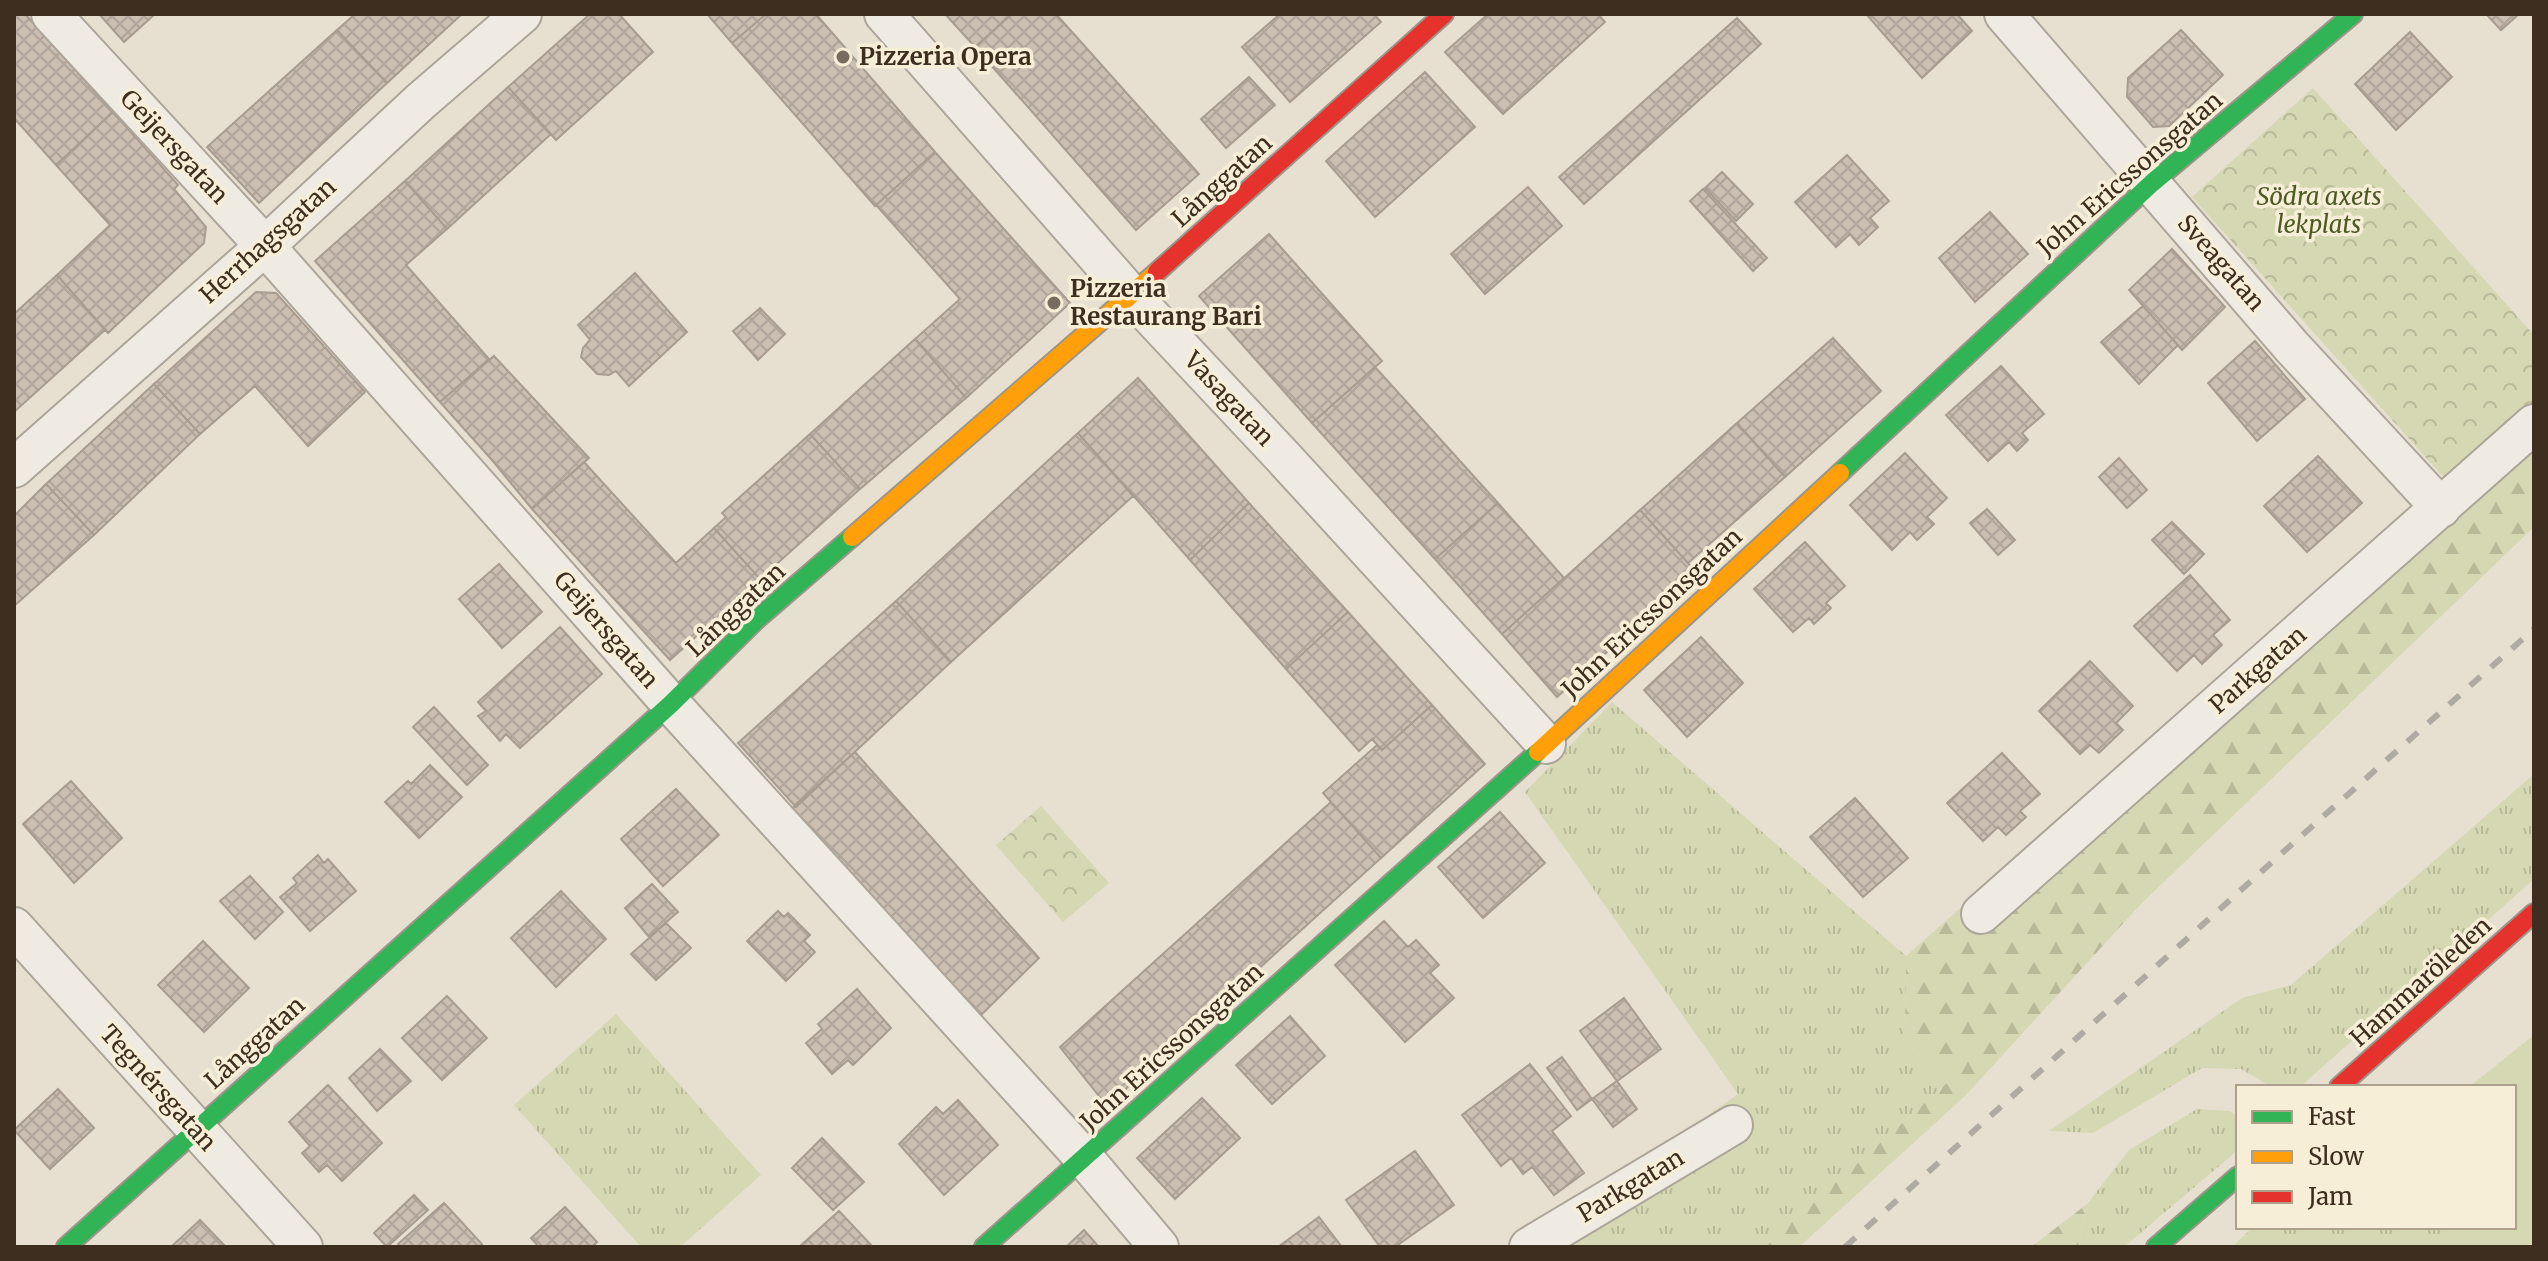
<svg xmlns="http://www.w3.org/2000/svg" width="2548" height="1261" viewBox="0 0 2548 1261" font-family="Merriweather,serif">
	<defs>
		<pattern id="grass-tufts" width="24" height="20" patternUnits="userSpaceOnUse" patternTransform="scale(2)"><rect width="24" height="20" fill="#d6d7b3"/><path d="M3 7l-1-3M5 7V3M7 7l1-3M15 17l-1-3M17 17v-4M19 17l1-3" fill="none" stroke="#b9b99a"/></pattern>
		<pattern id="forest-firs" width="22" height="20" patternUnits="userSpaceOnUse" patternTransform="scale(2)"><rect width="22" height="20" fill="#d6d7b3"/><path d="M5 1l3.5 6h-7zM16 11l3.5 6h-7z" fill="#b9b99a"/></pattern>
		<pattern id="park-crowns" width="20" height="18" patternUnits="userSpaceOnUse" patternTransform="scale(2)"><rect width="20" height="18" fill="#d6d7b3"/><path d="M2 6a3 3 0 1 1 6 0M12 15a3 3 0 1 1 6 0" fill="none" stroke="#b9b99a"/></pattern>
		<pattern id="building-cross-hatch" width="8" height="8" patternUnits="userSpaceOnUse" patternTransform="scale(2)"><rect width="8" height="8" fill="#cbbfb2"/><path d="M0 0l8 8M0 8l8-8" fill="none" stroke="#afa499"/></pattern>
	</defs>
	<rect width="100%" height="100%" fill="#e7e0d1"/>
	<path fill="url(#grass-tufts)" d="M1612,702L1906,956L1905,1041L1948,1082L1764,1247H1526L1738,1094L1525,792Z
		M2534,774V879L2300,1087H2271L2241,1069L2202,1068L2093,1133L2049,1131L2242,998L2291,985Z
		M616,1014L761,1175L680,1247H641L514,1105Z
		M2197,1109L2230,1111L2238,1117V1150L2124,1247H2078L2087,1204L2129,1150Z
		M2253,1227H2450L2468,1247H2232Z"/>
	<path fill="url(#forest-firs)" d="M2534,402V527L2141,904L1965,1096L1799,1247H1764L1948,1082L1905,1041L1906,956Z
		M2087,1204L2078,1247H2031Z"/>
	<path fill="url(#park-crowns)" d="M2313,88L2534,335V402L2447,481L2192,197Z
		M1041,806L1109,883L1063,922L996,845Z"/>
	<path fill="#d6d7b3" d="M2534,1035V1247H2468L2450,1227H2514V1087H2469Z"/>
	<path fill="url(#building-cross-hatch)" stroke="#a89c90" stroke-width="2" d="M14,14H25L113,112L56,165L14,118Z
		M99,14H155L124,42Z
		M355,14H462L387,83L337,30Z
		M590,14H619L653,52L556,140L508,87Z
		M707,14H766L732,43Z
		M766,14H816L935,152L875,206L732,43Z
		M945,14H1012L975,47Z
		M1012,14H1056L1199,174L1136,230L975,47Z
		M1280,14H1374L1381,22L1290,102L1242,47Z
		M1488,14H1598L1605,22L1503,114L1445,52Z
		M1866,14H1957L1972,31L1922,78Z
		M2486,14H2519L2501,30Z
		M1737,18L1761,44L1584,204L1559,177Z
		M337,30L387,83L259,203L207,147Z
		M2181,30L2223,75L2169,126L2153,127L2127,97L2128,78Z
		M2410,32L2452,77L2396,130L2355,84Z
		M1425,72L1475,127L1375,217L1326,161Z
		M1249,77L1275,105L1226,148L1201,119Z
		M508,87L551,134L447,229L405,181Z
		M113,112L178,185L174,189L206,227L204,243L108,333L57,275L110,225L56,165Z
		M935,152L1070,303L966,398L915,339L960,299L876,205Z
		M1847,155L1889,201L1870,218L1878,227L1859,245L1850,234L1836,247L1795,202Z
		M1722,172L1753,204L1736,221L1705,188Z
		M405,181L447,229L406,265L489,359L440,402L315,261Z
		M1528,187L1562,226L1485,294L1451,254Z
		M1703,189L1767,258L1753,271L1690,201Z
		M1990,212L2028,254L1975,302L1939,258Z
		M1269,234L1382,361L1312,423L1199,296Z
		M2172,249L2225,307L2182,350L2129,290Z
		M635,273L687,332L629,386L616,371L609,375L597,374L581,357L583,348L590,340L578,325Z
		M57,275L105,330L14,412V314Z
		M256,292L276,293L365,392L308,446L255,386L200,434L154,384Z
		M2143,306L2178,345L2139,384L2101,342Z
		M760,308L785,334L758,360L733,331Z
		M1833,338L1881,391L1785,477L1737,423Z
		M915,339L966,398L860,489L810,434Z
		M2255,341L2305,399L2257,441L2208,383Z
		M494,356L589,458L532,509L492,460L440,402Z
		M2001,366L2044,414L2022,433L2028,440L2017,451L2009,442L1988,461L1946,415Z
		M1375,367L1498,503L1435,559L1312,423Z
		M1138,378L1249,503L1190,560L1078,433Z
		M154,384L200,434L94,535L46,484Z
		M1737,423L1785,477L1688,563L1640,510Z
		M1078,433L1133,496L951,662L896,601Z
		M810,434L860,489L760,579L714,528L726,517L722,513Z
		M1905,453L1947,498L1927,517L1934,524L1917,540L1910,532L1892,550L1850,505Z
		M2318,456L2362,503L2307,552L2264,506Z
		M2119,458L2147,490L2127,508L2099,477Z
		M584,462L676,563L714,528L760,579L670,660L532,509Z
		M46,484L94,535L14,606V516Z
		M1249,503L1348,612L1286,669L1190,560Z
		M1498,503L1564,578L1502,634L1435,559Z
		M1987,509L2015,540L1998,555L1970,523Z
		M1640,510L1696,572L1557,697L1502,634Z
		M2172,522L2204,554L2184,574L2152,540Z
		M1805,542L1845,586L1826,603L1831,608L1814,624L1809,618L1793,632L1754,589Z
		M499,564L542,612L502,648L459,599Z
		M2190,575L2230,620L2213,635L2222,645L2202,664L2194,655L2177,671L2134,626Z
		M896,601L951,662L796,807L738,743Z
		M1348,612L1432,705L1382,750L1372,739L1359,751L1286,669Z
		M560,627L602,674L520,748L506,734L500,741L478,716L486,711L478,702Z
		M1701,637L1743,683L1687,737L1644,690Z
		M2090,661L2133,706L2116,723L2123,730L2099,753L2090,745L2080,754L2039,711Z
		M1432,705L1485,764L1381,858L1323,793L1377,745L1382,750Z
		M434,707L488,765L467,785L413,727Z
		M855,752L1039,958L975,1021L788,812Z
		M2002,753L2040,794L2020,811L2026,817L2006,835L1998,827L1983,841L1947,803Z
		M430,765L462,797L419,838L385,802L408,781L411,784Z
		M71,781L122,838L74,883L23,824Z
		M676,789L719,835L663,886L621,839Z
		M1855,798L1908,858L1863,897L1810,837Z
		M1331,802L1381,858L1107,1106L1060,1047Z
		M1500,812L1545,863L1483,918L1438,867Z
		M318,855L324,863L328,859L356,891L310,931L280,897L297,883L293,878Z
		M250,876L283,912L255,939L220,901Z
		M652,884L678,912L649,937L625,908Z
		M561,891L606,939L556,987L511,938Z
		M778,911L784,917L788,913L810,935L804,941L815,952L786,981L747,941Z
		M1384,921L1408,947L1416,940L1439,965L1430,973L1454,998L1405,1042L1335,965Z
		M666,923L691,948L656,980L631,954Z
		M203,941L249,988L204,1032L158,985Z
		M857,989L891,1028L853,1065L848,1060L832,1074L806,1043L822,1029L818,1024Z
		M447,996L487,1038L442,1080L402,1038Z
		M1624,998L1661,1049L1617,1081L1580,1031Z
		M1290,1016L1325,1056L1272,1104L1236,1065Z
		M380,1049L411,1081L377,1111L349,1078Z
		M1562,1057L1592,1099L1577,1110L1547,1068Z
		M1530,1064L1571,1116L1552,1131L1584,1173L1554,1195L1532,1167L1523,1174L1511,1158L1501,1166L1462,1115Z
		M1617,1081L1637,1109L1613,1127L1592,1099Z
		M328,1085L382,1143L342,1181L327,1165L319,1172L302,1153L310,1146L289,1122Z
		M58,1089L94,1128L50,1169L14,1130Z
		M1202,1098L1240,1138L1175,1199L1137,1158Z
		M958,1100L998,1145L944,1195L899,1144L936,1107L943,1114Z
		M822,1138L864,1182L833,1210L792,1168Z
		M1415,1151L1454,1205L1395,1247H1380L1346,1200Z
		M414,1195L428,1210L387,1247L374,1233Z
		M444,1203L482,1244L478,1247H401L398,1244Z
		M565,1207L597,1242L592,1247H539L531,1238Z
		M839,1211L873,1247H799Z
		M1319,1217L1342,1247H1278Z
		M200,1220L226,1247H171Z
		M1084,1230L1099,1247H1066Z"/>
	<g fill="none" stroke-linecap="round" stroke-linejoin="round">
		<defs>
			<path id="street" d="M51,14L265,246L671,704L1084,1158L1159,1247
				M884,14L1131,295L1283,457L1546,744
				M2004,14L2292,347L2441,508
				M14,468L265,246L421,101L522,14
				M1981,914L2534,424
				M14,927L303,1247
				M1529,1247L1733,1125"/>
			<path id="fast" d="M1840,473L2152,183L2353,14
				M66,1247L671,704L756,620L852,537
				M984,1247L1538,752
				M2156,1247L2238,1176"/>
			<path id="slow" d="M852,537L1157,272
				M1538,752L1840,473"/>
			<path id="jam" d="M1157,272L1444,14
				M2339,1087L2534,913"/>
		</defs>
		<use href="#street" stroke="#ada599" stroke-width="42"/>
		<use href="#fast" stroke="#9c958a" stroke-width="22"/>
		<use href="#slow" stroke="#9c958a" stroke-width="22"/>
		<use href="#jam" stroke="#9c958a" stroke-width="22"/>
		<use href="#street" stroke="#efebe3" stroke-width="38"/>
		<use href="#fast" stroke="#30b455" stroke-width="18"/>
		<use href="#slow" stroke="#ff9f0a" stroke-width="18"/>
		<use href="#jam" stroke="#e5322d" stroke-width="18"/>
		<path stroke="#afaaa2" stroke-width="6" stroke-dasharray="14 14" stroke-linecap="butt" d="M1845,1247L2281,854L2534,629"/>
	</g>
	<g fill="#786c5e" stroke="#f7eed8" stroke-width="3">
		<circle cx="843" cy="57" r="8"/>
		<circle cx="1054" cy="303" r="8"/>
	</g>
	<g text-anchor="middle" stroke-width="7" stroke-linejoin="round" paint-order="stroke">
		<g font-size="24" font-weight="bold" fill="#3d2e20" stroke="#f7eed8" text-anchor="start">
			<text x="859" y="65">Pizzeria Opera</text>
			<text x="1070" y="297">Pizzeria<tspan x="1070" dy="28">Restaurang Bari</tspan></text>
		</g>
		<g font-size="24" fill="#3d2e20" stroke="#f7eed8">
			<text transform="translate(174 147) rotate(47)" y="8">Geijersgatan</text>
			<text transform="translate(2130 174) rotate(-41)" y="8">John Ericssonsgatan</text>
			<text transform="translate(1222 181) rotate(-42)" y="8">Långgatan</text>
			<text transform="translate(268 241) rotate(-42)" y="8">Herrhagsgatan</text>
			<text transform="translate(2221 263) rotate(49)" y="8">Sveagatan</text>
			<text transform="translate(1229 399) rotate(47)" y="8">Vasagatan</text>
			<text transform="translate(736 610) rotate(-43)" y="8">Långgatan</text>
			<text transform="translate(1652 613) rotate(-43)" y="8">John Ericssonsgatan</text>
			<text transform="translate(606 630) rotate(49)" y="8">Geijersgatan</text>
			<text transform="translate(2258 670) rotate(-41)" y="8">Parkgatan</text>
			<text transform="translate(2421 982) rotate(-42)" y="8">Hammaröleden</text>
			<text transform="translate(255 1043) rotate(-42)" y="8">Långgatan</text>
			<text transform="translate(1172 1047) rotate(-42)" y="8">John Ericssonsgatan</text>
			<text transform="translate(158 1088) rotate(48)" y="8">Tegnérsgatan</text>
			<text transform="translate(1631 1186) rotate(-31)" y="8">Parkgatan</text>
		</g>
		<g font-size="24" font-style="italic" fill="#4d5a26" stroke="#f7eed8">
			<text x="2319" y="205">Södra axets<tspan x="2319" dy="28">lekplats</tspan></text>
		</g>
	</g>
	<rect width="2548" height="1261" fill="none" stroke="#3d2e20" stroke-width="32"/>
	<rect x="2236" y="1085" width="280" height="144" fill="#f7eed8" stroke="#ada18e" stroke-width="2"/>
	<rect x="2252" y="1111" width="40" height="12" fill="#30b455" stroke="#ada18e" stroke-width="2"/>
	<text x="2308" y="1125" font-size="24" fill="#3d2e20">Fast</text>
	<rect x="2252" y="1151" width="40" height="12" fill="#ff9f0a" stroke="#ada18e" stroke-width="2"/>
	<text x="2308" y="1165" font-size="24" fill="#3d2e20">Slow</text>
	<rect x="2252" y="1191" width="40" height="12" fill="#e5322d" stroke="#ada18e" stroke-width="2"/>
	<text x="2308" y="1205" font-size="24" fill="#3d2e20">Jam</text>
</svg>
